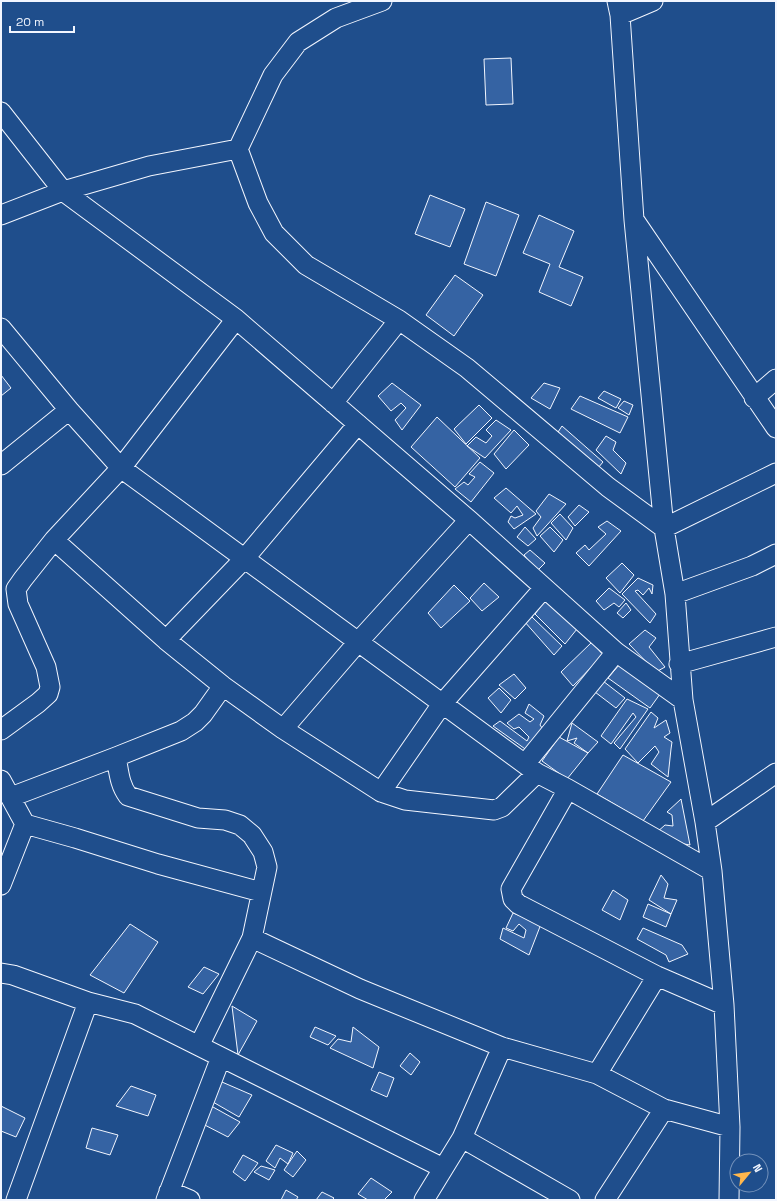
<svg xmlns="http://www.w3.org/2000/svg" width="777" height="1201" viewBox="0 0 777 1201" font-family="'Space Grotesk',sans-serif">
	<rect width="100%" height="100%" fill="#1f4e8c"/>
	<path fill="#3563a3" stroke="#f2f6ff" d="M511,58L513,104L486,105L484,59Z
		M430,195L465,209L450,247L415,234Z
		M486,202L519,215L496,276L464,264Z
		M539,215L574,231L559,267L583,277L571,306L539,292L550,264L523,253Z
		M455,275L483,295L454,336L426,315Z
		M1,375L11,388L1,396Z
		M392,383L421,405L402,430L395,420L406,408L401,403L391,411L378,396Z
		M544,383L560,388L550,409L531,398Z
		M604,391L621,399L616,408L598,398Z
		M580,396L628,417L620,433L571,409Z
		M624,401L633,405L629,415L618,408Z
		M479,405L492,418L466,444L454,429Z
		M437,417L480,458L455,487L411,447Z
		M496,420L511,430L485,458L467,446L476,437L486,443L492,436L486,430Z
		M562,426L603,462L598,468L556,435Z
		M514,430L529,445L506,469L494,454Z
		M606,436L616,442L613,450L626,463L621,474L596,450Z
		M480,462L494,473L471,502L455,489L464,482L468,485L475,477L469,474Z
		M506,488L536,514L514,529L508,522L511,516L515,518L523,515L517,506L511,513L494,498Z
		M549,494L566,504L537,536L533,528L541,517L536,511Z
		M579,505L589,512L575,526L568,517Z
		M560,514L573,528L566,540L551,523Z
		M607,521L621,531L589,566L576,553L585,545L589,550L606,534L598,527Z
		M525,527L536,539L528,546L517,537Z
		M550,527L563,540L554,552L540,536Z
		M530,550L545,563L537,571L524,555Z
		M622,563L634,575L620,593L606,578Z
		M638,578L653,585L652,594L649,588L643,595L638,590L635,591L656,614L650,623L622,594Z
		M484,583L499,597L482,611L470,598Z
		M454,585L470,601L441,628L428,613Z
		M609,588L625,600L619,607L614,603L604,610L596,601Z
		M546,599L577,629L565,644L535,614Z
		M626,603L631,610L623,618L617,613Z
		M532,617L562,646L554,655L524,621Z
		M645,630L656,638L649,647L665,667L656,672L629,644Z
		M592,642L603,655L573,686L561,672Z
		M619,665L660,694L650,708L608,678Z
		M514,674L526,688L515,699L499,685Z
		M603,681L625,698L616,708L595,692Z
		M499,688L511,700L501,713L488,698Z
		M627,699L648,709L620,749L614,743L636,717L633,713L611,744L601,736Z
		M529,704L544,716L540,725L545,732L528,751L493,726L500,721L527,741L529,737L519,727L514,729L507,723L519,714L530,722L534,719L525,713Z
		M651,712L658,718L654,728L666,720L670,733L664,737L672,742L671,749L668,777L651,764L659,752L655,746L638,763L625,749Z
		M572,723L598,742L588,753L574,743L577,738L567,741Z
		M559,737L588,753L567,779L542,761Z
		M623,755L671,782L643,821L597,794Z
		M681,799L690,845L684,844L656,833L665,825L673,826L672,815L667,812Z
		M661,875L668,884L664,898L677,900L671,914L649,900Z
		M613,890L628,900L620,920L602,910Z
		M648,904L671,914L666,927L643,917Z
		M513,913L541,924L529,955L500,939L503,928L524,938L526,930L519,924L513,931L506,928Z
		M130,924L158,942L124,993L90,975Z
		M643,928L682,945L688,954L669,962L666,955L637,939Z
		M204,967L219,974L203,994L188,987Z
		M232,1006L257,1021L238,1055Z
		M315,1027L336,1036L328,1045L310,1037Z
		M353,1027L379,1047L373,1068L330,1048L338,1039L351,1042Z
		M410,1053L420,1062L411,1075L400,1066Z
		M379,1072L394,1078L387,1097L371,1090Z
		M215,1079L252,1095L239,1117L206,1098Z
		M131,1086L156,1095L148,1116L116,1106Z
		M204,1102L240,1122L228,1137L197,1121Z
		M1,1106L25,1118L16,1137L1,1131Z
		M92,1128L118,1135L110,1155L86,1148Z
		M276,1145L293,1153L288,1164L280,1158L275,1168L266,1161Z
		M297,1151L306,1160L293,1177L284,1170Z
		M243,1155L258,1163L245,1181L233,1172Z
		M261,1166L275,1170L269,1180L254,1172Z
		M371,1178L392,1192L384,1200H368L358,1194Z
		M286,1190L298,1197L296,1200H281Z
		M322,1192L334,1198L332,1200H316Z"/>
	<g fill="none" stroke-linecap="round" stroke-linejoin="round">
		<defs>
			<path id="minor" d="M382,1L336,18L298,42L273,75L238,149L258,203L274,233L306,265L399,320L467,368L608,487L664,528L776,473
				M617,1L620,15L634,220L664,528L675,594L683,700L705,822L712,871L724,1005L730,1127L729,1200
				M620,15L653,1
				M1,112L63,191L236,319L469,520L616,652L683,700
				M1,215L63,191L149,166L238,149
				M635,221L776,428
				M1,328L69,410L121,468L537,773L568,789L712,871
				M754,398L776,379
				M333,403L399,320
				M1,465L69,410
				M54,540L166,640L223,686L283,729L381,792L405,800L494,810L502,807L537,773
				M675,594L752,566L776,554
				M166,640L245,558L358,424
				M679,664L776,637
				M283,729L358,642L469,520
				M1,730L38,703L48,694L50,687L46,667L18,604L16,589L23,579L54,540L121,468L236,319
				M116,757C119,771 119,784 128,796L198,818L225,820L240,825L252,835L263,852L267,867L252,938L199,1046
				M525,764L616,652
				M1,780L25,824L75,838L158,864L261,892
				M568,789L511,889L513,899L518,904L657,976L724,1005
				M381,792L442,704L544,588
				M11,797L116,757L181,731L195,722L203,714L223,686
				M705,822L776,773
				M1,885L25,824
				M252,938L360,989L502,1047L597,1074L664,1109L730,1127
				M1,973L13,975L88,1002L135,1014L221,1057L166,1200
				M221,1057L443,1168
				M597,1074L657,976
				M462,1138L570,1200
				M169,1191L190,1200
				M16,1200L88,1002
				M424,1200L462,1138L502,1047
				M605,1200L664,1109"/>
		</defs>
		<use href="#minor" stroke="#f2f6ff" stroke-width="21"/>
		<use href="#minor" stroke="#1f4e8c" stroke-width="19"/>
	</g>
	<rect width="777" height="1201" fill="none" stroke="#f2f6ff" stroke-width="4"/>
	<g transform="translate(749 1173) rotate(61)"><circle r="19" fill="#1f4e8c" stroke="#7391ba"/>
	<path d="M0-3L7 15L0 10L-7 15Z" fill="#ffb74d"/>
	<text y="-6" font-size="11" font-weight="bold" text-anchor="middle" fill="#f2f6ff">N</text>
	</g>
	<path d="M10 26v6h64v-6" fill="none" stroke="#f2f6ff" stroke-width="2"/>
	<text x="16" y="26" font-size="12" fill="#f2f6ff" stroke="#1f4e8c" stroke-width="3" paint-order="stroke">20 m</text>
</svg>
